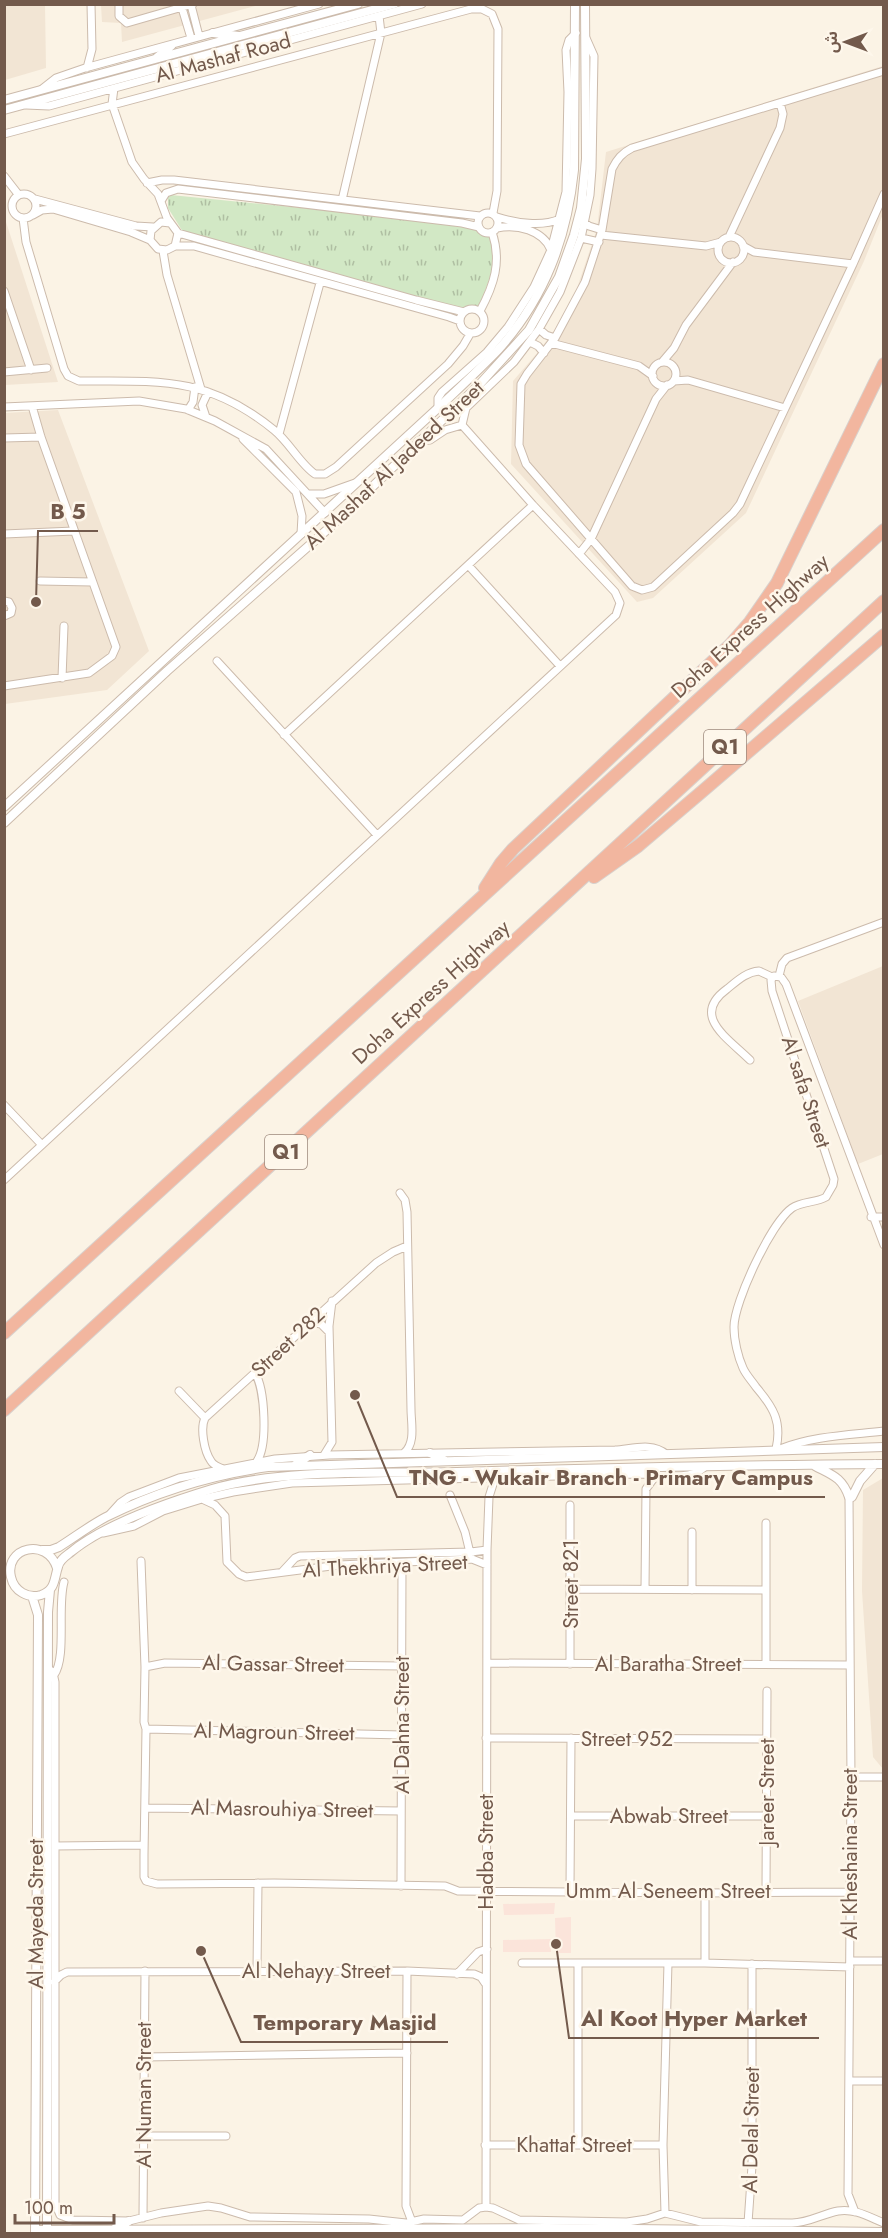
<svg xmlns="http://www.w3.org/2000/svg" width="888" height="2238" viewBox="0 0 888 2238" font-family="Jost,'Noto Sans Arabic',sans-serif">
	<defs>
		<pattern id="park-tufts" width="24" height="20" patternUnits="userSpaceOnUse" patternTransform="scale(1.5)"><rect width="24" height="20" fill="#d2e8c5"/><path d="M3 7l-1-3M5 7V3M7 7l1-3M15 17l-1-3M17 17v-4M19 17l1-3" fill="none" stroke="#afbfa2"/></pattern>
	</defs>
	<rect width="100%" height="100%" fill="#fbf3e5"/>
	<path fill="#f2e5d4" d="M5,4L45,5L46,68L5,80Z
		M101,5H259L122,42L121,23L102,22Z
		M883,66V214L864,261L746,513L653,598L637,602L511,464L513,381L538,352L556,328L576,291L597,229L606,152Z
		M4,222H6L58,382L5,385Z
		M58,410L149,651L107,690L5,704V413Z
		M883,966V1154L858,1164L798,1001Z
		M883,1478L884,1769H883L873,1757L862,1591L863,1490Z"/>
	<path fill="#fbe4da" d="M555,1903L554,1914L504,1915L503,1904Z
		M571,1917V1953H556L555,1918Z
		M551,1939V1952H503V1940Z"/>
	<path fill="url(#park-tufts)" d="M171,195L414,219L473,229L491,237L494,265L480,306L460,309L183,232L168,208V197Z"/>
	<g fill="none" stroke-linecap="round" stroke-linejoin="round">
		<defs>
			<path id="minor" d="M119,4V16L127,23L193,4
				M191,5L199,36
				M182,8L191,38
				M87,68L92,49L91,4
				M884,71L632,148C622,153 617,159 612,169L602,230L585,282L555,338L527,374L521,384L519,445L526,464L632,586L642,590L653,587L733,513L740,504L853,264L884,194
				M114,88L112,104L132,162L144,179L158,194L167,218L178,233L175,246L167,250L158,249L150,240L151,231L161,222L170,223
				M42,89L56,78L85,68L319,4
				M26,105L49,106L422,4
				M4,134L471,9H482L492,14L498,29L497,191L493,213
				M4,176L18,194
				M147,183L162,180H174L480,216
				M12 206a12 12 0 1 1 24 0a12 12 0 1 1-24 0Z
				M35,199L136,226L153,227
				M342,200L381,33L379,16
				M161,201L166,193L178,189L462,223L479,227
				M478 223a10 10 0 1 1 20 0a10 10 0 1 1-20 0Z
				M33,215L42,210L53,209L131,232L150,240
				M497,217C516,223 542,227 560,219
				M23,218L26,242L64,369L68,376L79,381C159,381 208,376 274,430C289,442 301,465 315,474H325L336,467L448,364L463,346L470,334
				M585,223L589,226L602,230
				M497,228C517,224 543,230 551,250
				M178,233L416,300L464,312
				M601,235L706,246L721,242
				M729,237L780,128L783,114L780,103
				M718 250a13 13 0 1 1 26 0a13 13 0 1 1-26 0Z
				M581,238L599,242
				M175,246H194L449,317L460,321
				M743,246L754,252L853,264
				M163,251L167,275L201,389
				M4,291L31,370
				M460 321a12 12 0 1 1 24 0a12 12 0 1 1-24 0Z
				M480,311C494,285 502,262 492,232
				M539,329L546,335L555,338
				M530,342L538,346L544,353
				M551,343L639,366L653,376
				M663,361L674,348L686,325L733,262
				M652 374a12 12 0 1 1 24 0a12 12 0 1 1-24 0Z
				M4,372L47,368
				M674,381L688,380L785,408
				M4,407L139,401L186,409L215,421L266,449L325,513
				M438,408V398L442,392L487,352L508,327L534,287L551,250L566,192L568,92L566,50L569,40L576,33
				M188,410L193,402L195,387
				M206,417L202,405L208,392
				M279,434L320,283
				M4,438L41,437
				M243,439L296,492L302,516L301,534
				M418,441L430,440L445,430L462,425L466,408L514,362L539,329L560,292L581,238L590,195L592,169L594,56L586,38
				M308,494H324L355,483
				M4,534L74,531
				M579,554L591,539L656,399L667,385
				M468,565L560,666
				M40,581L92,582
				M4,601L9,602L12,608L11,613L4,616
				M217,661L377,835
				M62,678L64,626
				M4,686L89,673L112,656L116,647L41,437L32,406
				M284,735L533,505
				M779,976L782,964L787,958L884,922
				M750,1060C728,1038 690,1016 727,989C737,981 746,972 759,971L772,977
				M4,1105L42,1145
				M4,1180L616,615L620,603L615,592L533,505L462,425
				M400,1193L405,1200L407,1212L411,1409C411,1423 416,1443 404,1453
				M871,1217H884
				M309,1322L321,1324L329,1332
				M255,1373C265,1389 268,1445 257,1461
				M179,1391L205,1418
				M776,1449C782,1422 774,1408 756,1387C752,1381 746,1375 743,1368C738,1357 734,1340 734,1327C734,1302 771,1223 792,1208C802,1201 816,1203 826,1197L833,1185L834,1179L772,991L771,980L774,976L781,977L786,984L884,1245
				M780,1449C812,1436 849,1435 884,1431
				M324,1455L332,1442L329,1326L332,1301
				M223,1469C218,1467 213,1465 211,1461C204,1451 200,1428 205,1418L376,1263L393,1252L407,1246
				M450,1495L465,1532L471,1557
				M849,1497L851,1779L848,2194L855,2212
				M202,1499L215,1505L225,1516L227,1562L239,1574L246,1577L339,1565L472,1559L487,1565
				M570,1505V1664
				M110,1514L120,1503L129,1497L179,1478L275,1459L329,1455L615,1450C632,1449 652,1442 666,1454
				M103,1533L134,1526L163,1511L202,1499L233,1492L292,1483L637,1474C658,1474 688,1482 705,1467
				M141,1561L145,1667L144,1722L146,1729L144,1855V1877L146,1881L157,1884L274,1883L445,1886L458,1891L705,1893L850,1892
				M282,1572L295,1558L300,1556L471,1552L487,1550
				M571,1589L766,1590
				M645,1589L646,1489L657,1474
				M692,1590V1532
				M487,1663L849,1665
				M766,1664V1523
				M145,1667L165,1663L402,1666
				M48,1668L53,1673L55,1682V2203L60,2215L73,2220L129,2221L161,2213L208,2206L221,2208L250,2217L369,2219L406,2223L424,2219L463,2220L479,2208L486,2207L493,2208L519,2220L627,2222L647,2219L665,2213L701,2222L792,2223C809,2223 822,2214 838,2211C854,2208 869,2217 884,2223
				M54,1675C67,1657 57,1607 64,1582
				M146,1729L402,1735
				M486,1738L767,1739
				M851,1777H884
				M145,1808L401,1811
				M571,1816H766
				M55,1846L144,1845
				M401,1886L402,1564
				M570,1890L571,1738
				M766,1892L767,1691
				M850,1961H884
				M522,1963H705L850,1967
				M705,1963V1893
				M257,1971L258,1883
				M407,1971L406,2206L412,2222
				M457,1974L478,1952L487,1949
				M54,1982L61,1975L67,1972L407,1971L474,1974L481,1977L485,1983
				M144,2057L407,2053
				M850,2081H884
				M144,2136H226
				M485,2145H663
				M578,2145V1963
				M486,2207L487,1550L489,1497L495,1478
				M665,2213L663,2145L668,1963
				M143,2218L145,1971
				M748,2223L752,2166V1964"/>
			<path id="tertiary" d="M213,33L239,36
				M155,59L171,46
				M4,100L358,4
				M4,110L394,4
				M4,807L438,408C458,389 479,370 498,350C545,298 567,238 574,170L575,4
				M4,823L167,671L329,528L479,385L529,330L559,277L574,235L581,208L586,159L585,4
				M430,1453L444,1460
				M295,1465L310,1455
				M815,1466C832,1475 842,1477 849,1497
				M852,1497L860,1481L875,1464
				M42,1550H51L59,1547C75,1537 89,1526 106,1517C156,1492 212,1475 268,1467L884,1447
				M57,1568C47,1537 4,1547 11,1577C14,1591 28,1599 41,1595C56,1590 54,1578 58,1567C59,1560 66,1556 71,1552C106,1523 169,1502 212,1489C284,1468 382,1474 457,1472C599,1468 741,1465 884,1464
				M32,1596L38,1615L35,2234
				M114,2229L129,2221
				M35,2230L547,2228L884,2232
				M47,2234L48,1612L50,1590"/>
			<path id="motorway" d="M594,877L638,846L705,789L884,635
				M485,888L501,863L513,849L730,645L750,622L777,583L884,364
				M4,1333L884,530
				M4,1410L884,601"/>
		</defs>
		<use href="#minor" stroke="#ccbbac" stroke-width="9"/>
		<use href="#tertiary" stroke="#ccbbac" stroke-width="10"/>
		<use href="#motorway" stroke="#d8d1cd" stroke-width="14"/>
		<use href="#minor" stroke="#fff" stroke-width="7"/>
		<use href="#tertiary" stroke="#fff" stroke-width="8"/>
		<use href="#motorway" stroke="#f2b69f" stroke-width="12"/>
	</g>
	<g text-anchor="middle" stroke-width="5" stroke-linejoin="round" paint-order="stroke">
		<g fill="#fef7eb" stroke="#9d897c" stroke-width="1.5">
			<rect x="704" y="730" width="42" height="34" rx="4.5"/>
			<rect x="265" y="1135" width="42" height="34" rx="4.5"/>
		</g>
		<g font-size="20" font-weight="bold" fill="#735a4c">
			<text x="725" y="754">Q1</text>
			<text x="286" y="1159">Q1</text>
		</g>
		<g font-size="21" fill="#735a4c" stroke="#fef7eb">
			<text transform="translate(223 58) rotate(-15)" y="7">Al Mashaf Road</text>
			<text transform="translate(394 465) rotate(-43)" y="7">Al Mashaf Al Jadeed Street</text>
			<text transform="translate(750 626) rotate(-42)" y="7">Doha Express Highway</text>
			<text transform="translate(431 992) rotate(-42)" y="7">Doha Express Highway</text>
			<text transform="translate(806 1092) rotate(72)" y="7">Al safa Street</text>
			<text transform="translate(288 1342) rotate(-43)" y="7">Street 282</text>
			<text transform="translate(385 1566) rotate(-3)" y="7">Al Thekhriya Street</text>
			<text transform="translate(571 1584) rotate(-90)" y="7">Street 821</text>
			<text transform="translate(273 1664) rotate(1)" y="7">Al Gassar Street</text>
			<text x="668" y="1671">Al Baratha Street</text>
			<text transform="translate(402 1725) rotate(-90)" y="7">Al Dahna Street</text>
			<text transform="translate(274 1732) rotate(1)" y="7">Al Magroun Street</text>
			<text x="627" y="1746">Street 952</text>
			<text transform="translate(767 1792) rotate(-90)" y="7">Jareer Street</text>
			<text transform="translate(282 1809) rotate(1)" y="7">Al Masrouhiya Street</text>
			<text x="669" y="1823">Abwab Street</text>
			<text transform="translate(486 1852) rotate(-90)" y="7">Hadba Street</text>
			<text transform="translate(850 1854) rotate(-90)" y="7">Al Kheshaina Street</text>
			<text x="668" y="1898">Umm Al Seneem Street</text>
			<text transform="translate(36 1914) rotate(-90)" y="7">Al Mayeda Street</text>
			<text x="316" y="1978">Al Nehayy Street</text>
			<text transform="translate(144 2095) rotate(-90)" y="7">Al Numan Street</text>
			<text transform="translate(751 2130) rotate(-89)" y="7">Al Delal Street</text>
			<text x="574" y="2152">Khattaf Street</text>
		</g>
	</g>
	<path fill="none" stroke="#735a4c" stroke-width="2" d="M36 602L38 531H98M355 1395L397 1497H825M556 1944L569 2038H819M201 1951L241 2042H448"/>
	<g fill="#735a4c" stroke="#fef7eb" stroke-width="2">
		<circle cx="36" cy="602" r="6"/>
		<circle cx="355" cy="1395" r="6"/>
		<circle cx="556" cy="1944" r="6"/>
		<circle cx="201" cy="1951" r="6"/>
	</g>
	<g font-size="22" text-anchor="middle" font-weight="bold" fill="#735a4c" stroke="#fef7eb" stroke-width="5" stroke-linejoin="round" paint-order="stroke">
		<text x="68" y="519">B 5</text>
		<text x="611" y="1485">TNG - Wukair Branch - Primary Campus</text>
		<text x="694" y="2026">Al Koot Hyper Market</text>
		<text x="345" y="2030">Temporary Masjid</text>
	</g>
	<rect width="888" height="2238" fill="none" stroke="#735a4c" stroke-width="12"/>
	<g transform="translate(846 42) rotate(270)" stroke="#fef7eb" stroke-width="4.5" paint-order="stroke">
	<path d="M0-4.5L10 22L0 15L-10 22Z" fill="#735a4c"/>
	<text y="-9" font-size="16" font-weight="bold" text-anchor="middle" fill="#735a4c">ش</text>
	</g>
	<path d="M15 2214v9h99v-9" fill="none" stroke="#735a4c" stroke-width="3"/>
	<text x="24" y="2214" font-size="18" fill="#735a4c" stroke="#fef7eb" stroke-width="4.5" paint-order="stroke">100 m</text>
</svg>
